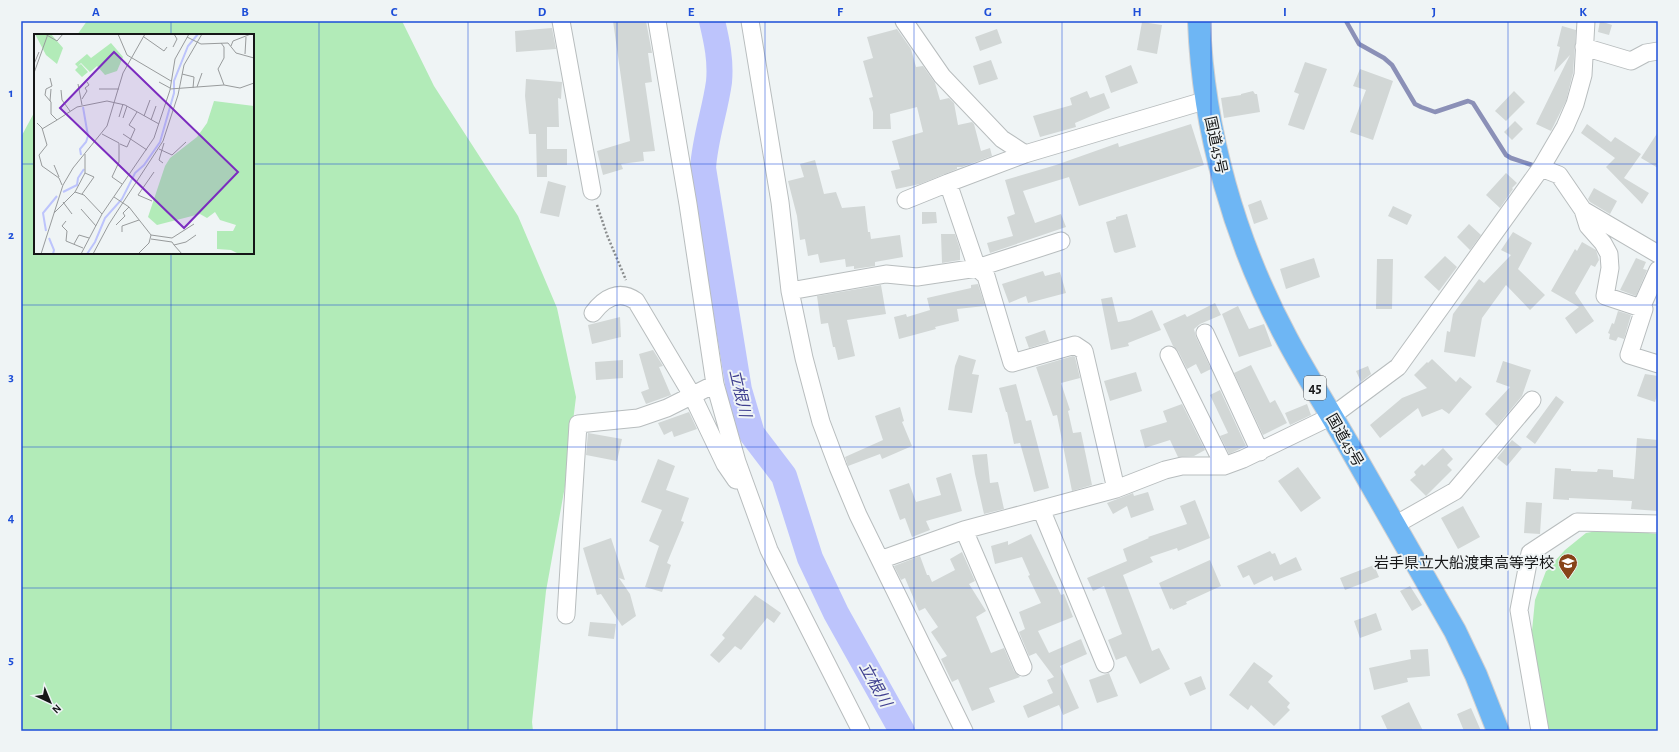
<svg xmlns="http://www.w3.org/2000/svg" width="1679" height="752" viewBox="0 0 1679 752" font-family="'Alegreya Sans','Noto Sans JP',sans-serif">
	<rect width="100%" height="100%" fill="#eff4f5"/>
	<path fill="#b2ebb8" d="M87,21H402L434,86L518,216L557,308L576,397L565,486L546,591L532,722L533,731H21V137L35,111V253H253V35H77Z
		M1608,529L1658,534V731H1549L1531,641L1535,600L1546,571L1565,550L1586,533Z"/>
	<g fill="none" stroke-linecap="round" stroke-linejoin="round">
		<path stroke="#8b90b7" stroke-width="4.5" d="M1346,21L1359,44L1384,58L1392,65L1415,104L1421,107L1435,112L1468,101L1473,103L1506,155L1511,158L1532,165"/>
		<path stroke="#bdc4fc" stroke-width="26" d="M712,21C717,42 721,61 719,82C715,111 705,138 703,168L739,390L752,434L784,476L810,558L836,613L902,731"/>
	</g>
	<path fill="#d2d7d6" d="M613,21H646L652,53H648L652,82L645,83L655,151L643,152L644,161L621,164L623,169L603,175L597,151L630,141Z
		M1600,21L1612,25L1609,35L1598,32Z
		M1142,22L1162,25L1157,54L1137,50Z
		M1562,26L1576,30L1573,73L1566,101L1551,131L1536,124L1570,55L1554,72L1560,47L1557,46Z
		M552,28L556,49L516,52L515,31Z
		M897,29L911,49L916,67L923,66L935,83L940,100L949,98L954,103L958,125L972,122L974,124L981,151L990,148L992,156L962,167H957V169L920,184L896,189L891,171L900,169L892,141L923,132L917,107L890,114L891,129H873V112L869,98L873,97L863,61L873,58L867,37Z
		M997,29L1002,43L980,51L975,37Z
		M991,60L998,79L979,85L973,66Z
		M1305,62L1327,69L1304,130L1288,125L1299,94L1294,92Z
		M1131,65L1138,83L1111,93L1105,76Z
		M1360,69L1393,81L1373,140L1350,132L1366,90L1353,86Z
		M526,79L562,82L561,99L558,98L559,127H547V149H567V165H547V177H537L536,134H529L525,96Z
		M1087,91L1090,98L1104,93L1110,108L1075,123L1076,127L1040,137L1033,116L1072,105L1070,98Z
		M1253,91L1255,94H1257L1260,112L1224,118L1221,98L1241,95V94Z
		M1514,91L1525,102L1506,121L1495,111Z
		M1515,121L1523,129L1512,140L1504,132Z
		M1191,124L1204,165L1079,206L1069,177L1023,191L1035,223L1061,214L1066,227L990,253L987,243L1013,236L1007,217L1015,214L1005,180L1056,165L1118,143L1119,147Z
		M1587,124L1611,142L1615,137L1641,154L1624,178L1649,193L1642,204L1606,167L1615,158L1581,133Z
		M1658,132V168L1641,158Z
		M815,160L824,194L836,192L842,208L865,206L868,232H870L871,239L900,235L903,257L875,262V266L854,269V266L846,267L845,259L820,263L818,254L808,256L805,239L800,240L797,216L788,181L804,177L800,164Z
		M1506,173L1517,183L1512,188L1513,189L1500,208L1486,195Z
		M548,181L566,186L559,217L540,213Z
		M1594,188L1617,201L1610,214L1590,202L1588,199Z
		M1261,200L1268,219L1254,224L1248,205Z
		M1393,206L1412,215L1407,225L1388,216Z
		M922,212H936L937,223L922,224Z
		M1127,214L1136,247L1116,253L1114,252L1106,222L1116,219V217Z
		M1469,224L1481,235L1470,250L1457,237Z
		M1513,232L1532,243L1518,269L1545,295L1530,310L1506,285L1482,318L1475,357L1444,352L1447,331L1450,332L1453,314L1479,279L1484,283L1511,255L1501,250Z
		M941,234H955L960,249V260L942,263Z
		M1582,242L1596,250L1599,260L1595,267L1591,265L1575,293L1594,321L1576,334L1565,318L1579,307L1551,291L1575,249L1577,251Z
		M1445,256L1457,267L1439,291L1424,277Z
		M1314,258L1320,277L1286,289L1280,269Z
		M1636,258L1646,262L1643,269L1647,270L1636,296L1620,290Z
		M1377,259H1393L1392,309H1376Z
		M1043,271L1045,276L1060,272L1066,293L1028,303L1026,296L1009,303L1002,284Z
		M978,284L985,306L957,309L959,321L935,327L936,329L899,339L894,317L906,314L907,317L930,310L927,298L971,288V285Z
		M881,285L886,314L847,320L855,356L838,360L835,347H833L828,323L821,324L817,296Z
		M1112,297L1118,322L1130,320L1152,310L1161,330L1128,343L1129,346L1111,350L1101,299Z
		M1215,303L1221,315L1200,324L1194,329L1196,337L1211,369L1201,374L1196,364L1187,369L1178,351L1173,346L1163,324L1185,314L1187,317Z
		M1238,306L1249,329L1264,324L1272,346L1239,357L1222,314Z
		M1618,311L1631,315L1624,339L1618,337L1616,341L1609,339L1610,334L1608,333L1612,323L1614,324Z
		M620,317L621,337L592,344L588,325Z
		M1045,330L1049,342L1029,348L1025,337Z
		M653,350L663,366L659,367L671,395L646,404L641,392L649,389L639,354Z
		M959,355L976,360L972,374L979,375L972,413L948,410L955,366Z
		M1073,356L1075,357L1080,378L1061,383L1070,410L1068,411L1073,433L1081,432L1092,485L1072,491L1057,415L1053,416L1036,367Z
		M1432,359L1456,382L1460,377L1472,387L1449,414L1442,409L1422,417L1418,408L1380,438L1370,425L1402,398L1427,388L1414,375L1427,362L1428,363Z
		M623,360V378L596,380L595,362Z
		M1503,361L1531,370L1522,396L1497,426L1485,414L1510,387L1496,382Z
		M1251,365L1270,403L1275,400L1287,423L1263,435L1234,373Z
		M1368,366L1371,374L1361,382L1356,371Z
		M1136,372L1142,391L1110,401L1104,381Z
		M1645,374L1658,376V392L1655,402L1637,396Z
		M1016,384L1026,421L1031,420L1049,488L1034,492L1020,443L1014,444L1007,412H1006L999,388Z
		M1220,390L1246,446L1229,454L1220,436L1228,433L1210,395Z
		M1556,396L1564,402L1535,444L1526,437Z
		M1182,404L1205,450L1194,456L1178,457L1170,440L1145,448L1140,430L1167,422L1163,411Z
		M1307,404L1311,415L1290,425L1285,413Z
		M900,407L904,421L902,422L912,446L882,459L880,454L848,466L845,457L883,440L875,416Z
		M689,412L697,429L674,437L672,431L664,435L658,423Z
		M588,433L622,439L617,461L586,455Z
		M1637,438L1658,440V511L1631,509L1632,501L1569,498V500L1553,499L1555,468L1571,469V471L1597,472L1598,469L1613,470V477L1634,479Z
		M1512,440L1522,448L1507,466L1497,458Z
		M1443,448L1453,459L1447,465L1452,470L1426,496L1410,480L1416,475L1414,472L1422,464L1424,466Z
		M987,454L990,483L998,482L1004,509L984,514L975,474L972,455Z
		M658,459L675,466L666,490L689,498L681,521L684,522L667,563L671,565L662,592L645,587L659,546L649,541L662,510L641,502Z
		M1298,467L1321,498L1301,512L1278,481Z
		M951,473L962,511L926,521L930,530L912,537L905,518L900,520L889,490L909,483L916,502L941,495L936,478Z
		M1148,492L1154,510L1131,518L1127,506L1113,514L1107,503L1133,493L1134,496Z
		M1195,500L1210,538L1178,551L1177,548L1150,557L1153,562L1123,575L1152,651L1159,648L1170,669L1140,684L1126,656L1116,660L1108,640L1122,634L1104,586L1093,591L1087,578L1127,561L1123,549L1149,538L1148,537L1187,524L1180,506Z
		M1526,502L1542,503L1540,534L1524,533Z
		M1463,506L1480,537L1458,549L1441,518Z
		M1031,534L1061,595L1064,594L1073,617L1038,631L1049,653L1081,639L1087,654L1060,666L1079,708L1063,715L1059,705L1028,718L1023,706L1053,693L1047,680L1054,677L1036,653L1029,656L1019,632L1025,629L1019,612L1041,603L1028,576L1030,575L1022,557L995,564L991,546L1008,541V545Z
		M611,538L625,580L619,578L630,594L636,616L622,626L601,594L597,595L583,548Z
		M1270,551L1272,554L1275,553L1280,565L1296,557L1302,570L1274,581L1272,576L1254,585L1249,575L1243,578L1237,566Z
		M962,552L975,581L969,584L986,611L976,617L991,653L1004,648L1014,671L1020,677L989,688L995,702L972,711L958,679L952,682L941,659L947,656L931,632L938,627L925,608L919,611L905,578L901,580L894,566L920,556L927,575H929L932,582L955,570L950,559Z
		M1210,560L1221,586L1186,602L1187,604L1173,610L1172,608L1170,609L1159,583Z
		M1374,565L1379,577L1345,590L1340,578Z
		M1410,586L1422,605L1412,611L1400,591Z
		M755,595L781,613L774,623L767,618L741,650L735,646L719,663L710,655L725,638L722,635Z
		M1376,613L1382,630L1360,638L1354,621Z
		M590,622L616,624L614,639L588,636Z
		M1428,649L1430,676L1407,678L1408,682L1374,690L1369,668L1411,659L1410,650Z
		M1254,662L1273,676L1268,682L1290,703L1287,707L1290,710L1274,726L1251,705L1248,710L1229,695Z
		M1109,673L1118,696L1097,703L1089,680Z
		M1201,676L1206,689L1190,696L1184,683Z
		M1409,702L1423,731H1388L1381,716Z
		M1471,708L1481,731H1464L1457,714Z"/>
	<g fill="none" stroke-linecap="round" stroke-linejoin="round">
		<defs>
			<path id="minor" d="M561,21L592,191
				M657,21L688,204L715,384L737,462L769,550L861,731
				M750,21L780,202L790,291L804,358L821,422L838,467L858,515L964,731
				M904,21L942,76L1002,139L1025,154L1207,100
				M1584,47L1631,61L1646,53L1658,51
				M1025,154L948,183L977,268L986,276L1012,363L1075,345L1084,351L1116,489
				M1541,168L1559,175L1583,210L1658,254
				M906,200L948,183
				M1583,210L1588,226L1603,243L1609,254L1610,268L1605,296L1644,309L1629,355L1658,364
				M790,291L886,274L917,277L977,268L1061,241
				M1641,308L1658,270
				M593,313C604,298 619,289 636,301L692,395L725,464L736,480
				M1205,333L1260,452
				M1169,355L1224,466
				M1041,509L1105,664
				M1395,525L1455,491L1532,400
				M964,530L1023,667
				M880,560L964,530L1116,489L1165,470L1182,466H1224L1243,459L1332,416L1398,367L1541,168L1565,127L1575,104L1583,75L1586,21
				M566,615L578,424L638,418L667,408L715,384
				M1540,731L1519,610L1530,553L1577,522L1658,524"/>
			<path id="highway" d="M1199,21C1203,131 1235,242 1287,339C1306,375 1328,409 1348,444C1384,506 1419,569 1455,631L1476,675L1498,731"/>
		</defs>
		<use href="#minor" stroke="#b8bdbe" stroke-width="19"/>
		<use href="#highway" stroke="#d0d0d1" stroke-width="24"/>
		<path stroke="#8a8d8e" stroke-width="2.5" stroke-dasharray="2 2" stroke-linecap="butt" d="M597,205L607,235L626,280"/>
		<use href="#minor" stroke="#fff" stroke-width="17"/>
		<use href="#highway" stroke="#6eb6f4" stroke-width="22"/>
	</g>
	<path fill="none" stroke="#1d4ed8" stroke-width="1" stroke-opacity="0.55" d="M171,21V35M319,21V731M468,21V731M617,21V731M765,21V731M914,21V731M1062,21V731M1211,21V731M1360,21V731M1508,21V731M21,164H35M253,164H1658M171,253V731M21,305H1658M21,447H1658M21,588H1658"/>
	<defs>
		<symbol id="school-pin" viewBox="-11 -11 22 30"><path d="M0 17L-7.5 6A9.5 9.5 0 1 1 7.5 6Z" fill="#874318" stroke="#eff4f5"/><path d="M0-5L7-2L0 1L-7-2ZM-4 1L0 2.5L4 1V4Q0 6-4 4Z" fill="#fff"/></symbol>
	</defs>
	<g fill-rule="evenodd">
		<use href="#school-pin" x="1557" y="552" width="22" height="30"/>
	</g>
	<g text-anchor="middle" stroke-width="4" stroke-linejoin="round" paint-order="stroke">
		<rect fill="#eff4f5" stroke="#56595a" stroke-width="1" x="1304" y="376" width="22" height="24" rx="3"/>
		<g font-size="14" font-weight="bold" fill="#151617">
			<text x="1315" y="393">45</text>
		</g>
		<g font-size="15" fill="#151617" stroke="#eff4f5">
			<text transform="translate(1216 145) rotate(78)" y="5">国道45号</text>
			<text transform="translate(1345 440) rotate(60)" y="5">国道45号</text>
		</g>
		<g font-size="15" fill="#151617" stroke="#eff4f5" text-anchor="end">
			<text x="1554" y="568">岩手県立大船渡東高等学校</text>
		</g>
		<g font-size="16" font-style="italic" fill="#404090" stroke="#eff4f5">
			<text transform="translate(741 393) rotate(77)" y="6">立根川</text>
			<text transform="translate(876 684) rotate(61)" y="6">立根川</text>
		</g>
	</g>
	<g transform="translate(34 34)">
		<rect width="220" height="220" fill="#eff4f5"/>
		<path d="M1,0H17L29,14L23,30L12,21ZM77,9L89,23L83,37L71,41L63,32L56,38L47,29L44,32L47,30L54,38L48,43L41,36L44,33L41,30L53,20L57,24ZM180,67L220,72V220H205L197,216L183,215V197H199L202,191L186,186L181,178L173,184L166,180L123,191L114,183L131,132L136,124L163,103L173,89Z" fill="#b2ebb8"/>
		<path fill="none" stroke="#bdc4fc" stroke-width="2" d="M47,121L46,115L52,108L54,102L49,73M29,158L43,151L44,144L50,135M12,197L9,179L23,162M15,204L20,216L19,220M53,220L61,208L71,184L88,165L101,139L110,131L126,108L140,59V47L154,12L164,0"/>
		<path fill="none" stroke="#989b9c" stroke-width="1" d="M11,0L23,7L29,0M84,0L93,21L137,47M110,3L130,17L133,13M153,3L167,10L194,9L202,19L220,24M187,9L190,13V24L184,35L190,51M197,12L199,7L217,0M139,13L143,5L140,0M211,20L212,3M0,30L5,18M0,39L14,0M148,40L160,43L159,54M16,44L18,52L12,55L11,61L17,68V80L23,86L43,73L73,67L91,71L125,90M125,48L136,54M44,50L48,71M163,53L168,39M65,55H85M136,55L190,51L206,54L220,49M27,56L28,66L36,77M48,65L53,57L51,54L55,51L53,48M16,67L17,55M110,82L116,66M85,83L89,70M89,84L93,72M117,86L122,72M3,89L8,94L13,111L5,121L8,132L25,144L28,151M8,95L23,86M68,100L85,109V128L78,143L88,150M89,100L113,116M86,110L93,113L101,95L95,91L103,78M125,115L138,121L152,108M129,129L125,126L130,109M20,131L25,143M41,158L50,161L68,180M48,160L60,143L51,139M80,163L95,173L117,201L115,209L104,220M118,167L104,161L120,138M29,168L38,180M47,175L62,192M20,179L41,158L51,139V120M32,187L28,192L33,197L32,207L49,214M82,191L91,182L89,179L95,173M88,198V192L105,186M117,201L138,204L160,190M117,205L138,208L140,211L152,208L162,201M40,210L45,201L55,204M140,211L148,220M7,220L29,151L39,134L73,92L89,39L111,0M47,220L68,180L120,104L136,56L141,25L155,0M59,220L75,190L129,107L144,61L150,31L168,0"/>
		<path fill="#7b2cbf" fill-opacity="0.15" stroke="#7b2cbf" stroke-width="2" d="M80,18L204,138L150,194L26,74Z"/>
		<rect width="220" height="220" fill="none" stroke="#151617" stroke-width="2"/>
	</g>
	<rect width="1679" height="752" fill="none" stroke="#eff4f5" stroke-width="44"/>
	<g transform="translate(50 702) rotate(136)" stroke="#eff4f5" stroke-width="3" paint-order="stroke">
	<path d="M0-3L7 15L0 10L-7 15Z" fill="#151617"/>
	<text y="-6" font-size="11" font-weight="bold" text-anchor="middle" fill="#151617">N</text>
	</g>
	<rect x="22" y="22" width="1635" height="708" fill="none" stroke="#1d4ed8" stroke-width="1.5"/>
	<g font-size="13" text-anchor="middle" font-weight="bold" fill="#1d4ed8">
		<text x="96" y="16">A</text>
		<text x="245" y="16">B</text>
		<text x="394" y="16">C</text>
		<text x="542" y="16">D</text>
		<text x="691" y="16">E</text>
		<text x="840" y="16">F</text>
		<text x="988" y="16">G</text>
		<text x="1137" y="16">H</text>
		<text x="1285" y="16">I</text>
		<text x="1434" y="16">J</text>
		<text x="1583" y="16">K</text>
		<text x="11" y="97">1</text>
		<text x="11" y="239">2</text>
		<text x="11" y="381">3</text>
		<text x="11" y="522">4</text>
		<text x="11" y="664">5</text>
	</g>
</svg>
